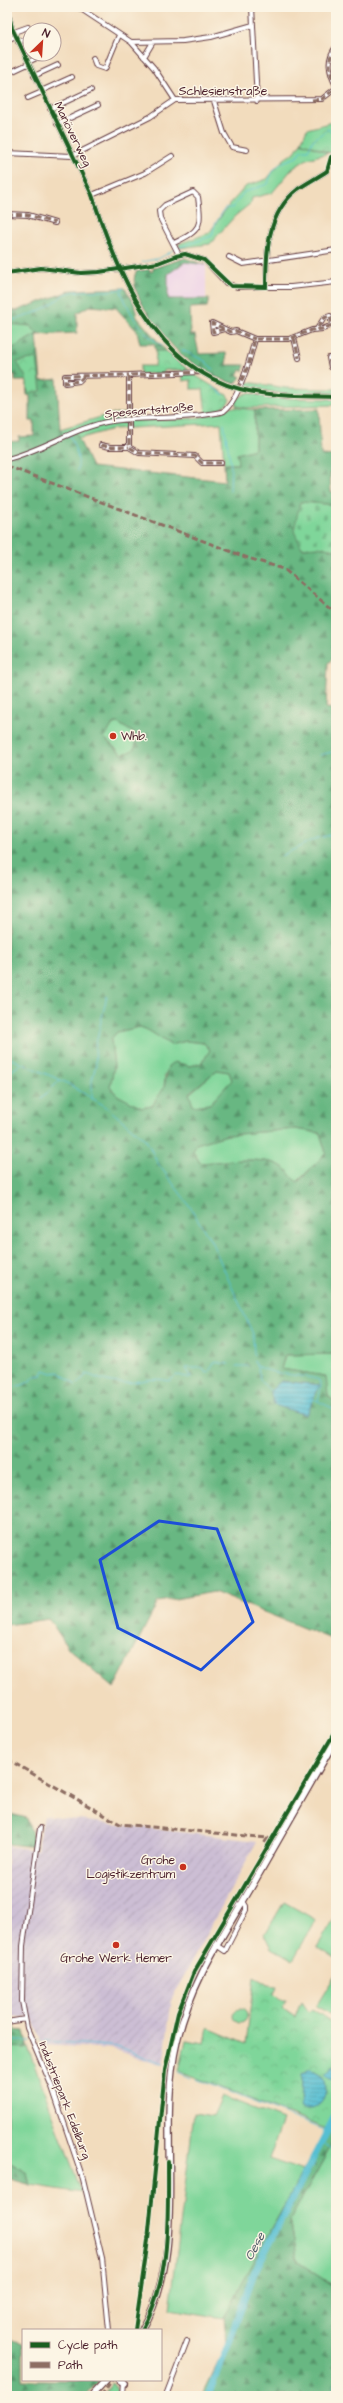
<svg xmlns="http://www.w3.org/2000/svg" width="343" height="2403" viewBox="0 0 343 2403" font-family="'Architects Daughter',sans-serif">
	<defs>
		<pattern id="industrial-furrows" width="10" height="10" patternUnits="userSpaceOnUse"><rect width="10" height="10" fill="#ccbed4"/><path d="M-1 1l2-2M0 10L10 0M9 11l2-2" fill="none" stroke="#b1a3b6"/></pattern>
		<pattern id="forest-firs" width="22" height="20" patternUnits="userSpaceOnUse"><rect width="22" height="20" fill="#67b782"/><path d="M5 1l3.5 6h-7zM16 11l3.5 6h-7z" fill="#57946b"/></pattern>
		<pattern id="cemetery-stones" width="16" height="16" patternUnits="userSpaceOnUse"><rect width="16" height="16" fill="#7fd69a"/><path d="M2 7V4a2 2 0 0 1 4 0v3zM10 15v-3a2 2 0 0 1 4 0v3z" fill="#6fb785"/></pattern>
		<pattern id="park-crowns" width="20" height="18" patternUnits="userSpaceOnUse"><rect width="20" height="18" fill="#7fd69a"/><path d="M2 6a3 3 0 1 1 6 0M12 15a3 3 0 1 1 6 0" fill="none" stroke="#6fb785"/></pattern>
		<pattern id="water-rules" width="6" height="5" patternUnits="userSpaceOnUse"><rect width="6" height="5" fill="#56bfd3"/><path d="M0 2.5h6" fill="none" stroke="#499bab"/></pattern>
	</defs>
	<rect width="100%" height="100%" fill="#fcf5e5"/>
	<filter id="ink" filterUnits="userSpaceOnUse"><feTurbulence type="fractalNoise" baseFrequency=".025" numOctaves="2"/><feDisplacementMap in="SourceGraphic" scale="8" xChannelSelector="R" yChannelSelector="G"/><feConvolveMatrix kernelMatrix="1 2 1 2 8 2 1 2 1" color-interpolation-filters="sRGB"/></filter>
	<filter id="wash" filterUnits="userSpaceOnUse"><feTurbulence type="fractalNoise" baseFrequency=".012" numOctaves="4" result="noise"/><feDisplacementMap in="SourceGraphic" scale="16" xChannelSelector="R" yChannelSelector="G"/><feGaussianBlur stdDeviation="0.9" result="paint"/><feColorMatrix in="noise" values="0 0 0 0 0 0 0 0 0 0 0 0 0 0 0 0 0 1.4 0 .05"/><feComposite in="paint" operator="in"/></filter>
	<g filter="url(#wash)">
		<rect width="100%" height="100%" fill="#f2dcbd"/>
		<path fill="#edd0e8" d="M185,262L206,264V299H168V274Z"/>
		<path fill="url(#industrial-furrows)" d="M44,1816L257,1841L172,1998L163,2066L113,2049L43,2045L32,2018L7,2016V1846L37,1850Z"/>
		<path fill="#7fd69a" stroke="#647a62" d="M301,142L328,153L307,159L292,169L272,193L252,198L251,203L235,216L210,244L180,248L178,244L209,233L229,205L246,186L267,179L284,159L295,152Z
			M13,323L31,326L37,334L10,350H7V324Z
			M247,382L286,388L336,389V395L285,394L245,388L243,385H246Z
			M247,393L280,398L336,399V405L246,408L236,406V399Z
			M231,407L255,410V449L237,454L239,464H224L221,423L113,429L78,439L74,431L64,436L60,429L111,414L129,413V419C162,419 201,423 231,407Z
			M118,723L135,734C139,746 134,752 122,754L104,738L113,724Z
			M140,1027C151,1030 160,1039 171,1045L186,1041L204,1043L210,1050L202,1063L190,1066L174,1062L165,1075L164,1088L152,1106L141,1108L117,1095L110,1087L114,1067L111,1039L117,1032Z
			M217,1070L229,1072L232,1080L210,1104L193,1106L189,1094Z
			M295,1129L320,1133L326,1153L297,1182C289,1177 289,1170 283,1167C265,1155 222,1162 200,1163L193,1151L196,1144L227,1135Z
			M336,1354V1403L328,1396L325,1376L281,1369L285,1355Z
			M284,1902L316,1920L293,1960L272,1948L265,1934Z
			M336,1916V1959L317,1947Z
			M336,1974V2018L316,2006Z
			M233 2016a7 7 0 1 1 14 0a7 7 0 1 1-14 0Z
			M7,2047L28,2048L82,2193L31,2185L28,2173L7,2161Z
			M222,2096L283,2120L269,2159L303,2171L224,2318L170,2309L194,2113L213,2116Z
			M332,2144L336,2149V2287L298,2262L290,2220Z
			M112,2383L119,2393L116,2396H104Z"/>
		<path fill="url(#forest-firs)" stroke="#586b56" fill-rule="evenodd" d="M185,258L205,265L185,262L168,274V299H209L207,307L190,308L191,335H195L199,354L226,353L227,365H245L243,371L240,370L237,375L241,377L235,384C217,379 199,369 185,358C171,347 122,289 137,271L150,269V272L153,271V268Z
			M125,288L134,303L137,317L166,351H156L154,344H140L137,331L116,308L89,306L77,313V333L37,335L41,381L57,379L60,429L64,436L75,431L92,467L225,481L224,464H238L237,454L255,449V410L319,409L321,455L336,456L332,462L333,473H330L331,492H336V505L301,502L302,548L318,547L336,550V656L328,663L326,708L336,709V1354L285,1355L281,1369L326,1376L328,1396L336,1403V1641L214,1592L158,1602L114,1688L69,1649L49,1619L7,1625V442L19,441V437L34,436V421H30V396L27,395L26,381H15V375L10,374V350L37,334L31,326L7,324V309L16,311L72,290ZM118,723L135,734C139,746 134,752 122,754L104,738L113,724ZM140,1027C151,1030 160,1039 171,1045L186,1041L204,1043L210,1050L202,1063L190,1066L174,1062L168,1066L164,1088L152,1106L142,1108L117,1095L110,1087L114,1067L111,1039L117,1032ZM217,1070L229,1072L232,1080L210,1104L193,1106L189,1093ZM295,1129L320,1133L326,1153L298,1182C289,1177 289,1170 283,1167C265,1155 222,1162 200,1163L193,1151L196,1144L227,1135ZM281,1381L319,1385L313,1399Z
			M7,1813L27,1818L36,1847L7,1844Z
			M7,2022H13L15,2030L24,2031L28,2048L7,2047Z
			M336,2110V2149L332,2144L290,2220L298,2262L336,2287V2396H202L226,2346L224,2317Z
			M7,2161L28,2173L31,2185L7,2178Z
			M7,2339L23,2344V2380H100L85,2396H7Z"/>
		<path fill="url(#cemetery-stones)" stroke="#647a62" d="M300,502L336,505V550L318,547L302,548L294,531Z"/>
		<path fill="url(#park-crowns)" stroke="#647a62" d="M336,121V155L301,142L307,129Z
			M156,351H166L193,374L227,395L230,400C224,409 216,411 206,414L203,389H191V380L183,381L182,370H164V373L140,374V366H155Z
			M37,358L41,391L28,393L26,377L17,362Z
			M254,1977L269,1985L277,1986L274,1994L280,2000H287L282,2008L295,2017L301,2002L308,2012L312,2009L336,2025V2110L326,2129L179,2071L186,2040L205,2043L208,2028L246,2044Z"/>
		<path fill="url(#water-rules)" stroke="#506f7f" d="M281,1381L320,1385L306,1415L274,1405L270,1391Z
			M336,2064V2082L326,2075Z
			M311,2069L324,2077C329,2092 324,2106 306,2110L301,2108L302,2074Z"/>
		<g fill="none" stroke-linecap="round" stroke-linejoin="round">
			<path stroke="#56bfd3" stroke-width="1" d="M178,248L212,236L215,224L225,208H232L244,192L268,184C273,165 280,163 297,157L301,150H308L313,140L328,129L336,134
				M142,262L160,258L175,249
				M123,289L121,292C131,313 140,335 163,345
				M7,320C15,323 44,309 53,303C57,301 61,296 65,294C84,287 106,295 124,288
				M182,350L205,361L213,369
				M212,386L224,395
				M224,424L231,466L230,491
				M70,435C74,447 81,458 77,471
				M320,755L336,751
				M281,856L315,839L336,834
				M7,1057L65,1082L105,1106L146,1140L159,1165L189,1205L212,1243L253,1334L254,1355
				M7,1074L21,1064
				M41,1099L60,1080
				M92,1099V1080L96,1065L95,1047L107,996
				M254,1361C260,1376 305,1374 319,1380L321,1386L318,1401L336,1410
				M236,1366H248
				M258,1367L260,1380L270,1391
				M7,1387C18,1387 28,1385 35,1376L42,1375L44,1370L52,1373L59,1372L76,1385L87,1374C99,1379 110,1383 123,1383C139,1383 152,1376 169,1381L177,1375L192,1378L186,1368H202L206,1373L209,1372L214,1362L229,1364
				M313,1399L318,1401
				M37,2040L120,2047L164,2065
				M7,2041H30
				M178,2072L191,2078
				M196,2079L287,2115
				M288,2116L327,2131
				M321,2142L336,2154
				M331,2396L336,2381"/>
			<path stroke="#56bfd3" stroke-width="7" d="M209,2396L254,2273L336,2114"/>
		</g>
	</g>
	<g filter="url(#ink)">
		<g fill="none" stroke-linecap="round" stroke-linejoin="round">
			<defs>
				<path id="minor" d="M7,7L12,28L92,195C117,270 154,367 240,389C271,397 303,396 336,397
					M78,7L131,42L154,68L175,100
					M252,7L257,101
					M14,32L28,27
					M7,40L16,36
					M18,42L30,38
					M131,42L183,41L211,37L253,25
					M336,47C326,59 329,72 336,86
					M144,57L153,42
					M93,58L96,66L105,69L119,35
					M28,62L45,54
					M11,72L28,64
					M34,76L58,65
					M41,91L72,77
					M28,98L42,92
					M214,101L224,133L232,147L247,150
					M50,109L91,90
					M57,124L98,105
					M7,153L72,156L150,117L175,100L322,99L336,88
					M92,195L145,173L172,156
					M7,214L28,215L55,223
					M174,243C201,230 202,227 198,197L193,192L165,205L159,211L160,218L179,255
					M229,257L243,264L336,250
					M7,273L41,268L81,273L99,272L158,263L176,256L185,254L204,260L226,283L237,287H291L336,282
					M266,287C266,252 267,213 298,189C307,183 318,177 327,171
					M224,329L213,332L212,323L231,332L236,331L255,339
					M294,338L299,358
					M336,358H329L331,367L336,366
					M200,372L129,375V447L139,453L195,456L202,463H221
					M84,376L79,381L65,383V376L129,375
					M101,445L110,447H129
					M7,459C44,450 75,427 112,421C145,416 177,420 209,414C214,413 220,413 224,411C240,398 250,358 255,339H289L312,330L323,329L332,325L330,316L324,318L317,329
					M40,1828L23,1946L22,2001L27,2028L52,2087L83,2179L102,2258L109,2330
					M216,1945L225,1951L246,1910V1906L243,1901
					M7,2022L25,2019
					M122,2396L123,2381
					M166,2396L187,2341"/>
				<path id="major" d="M142,2330C191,2245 155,2134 177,2041C192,1980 221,1939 252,1886C280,1837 308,1788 336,1739
					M119,2380L124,2383
					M91,2396L106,2380"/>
			</defs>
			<use href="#minor" stroke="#633b41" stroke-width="6"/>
			<use href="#major" stroke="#633b41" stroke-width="8"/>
			<use href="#minor" stroke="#fff" stroke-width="4"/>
			<use href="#major" stroke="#fff" stroke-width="5.5"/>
			<path stroke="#8d6e63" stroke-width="3" stroke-dasharray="6 3" stroke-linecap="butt" d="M336,47C326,59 329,72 336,86
				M312,100L322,99L336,88
				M7,214L28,215L55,223
				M224,329L213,332L212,323L231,332L236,331L255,339
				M294,338L299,358
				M336,358H329L331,367L336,366
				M200,372L129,375V447L139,453L195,456L202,463H221
				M84,376L79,381L65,383V376L129,375
				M238,389L248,366L255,339H289L312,330L323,329L332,325L330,316L324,318L317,329
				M101,445L110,447H129
				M7,466L248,558L284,569L336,613
				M7,1759L120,1824L268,1838L263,1845
				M101,2396L112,2380"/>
			<defs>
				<path id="cycleway" d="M7,7L12,28L92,195C117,270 154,367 240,389C271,397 303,396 336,397
					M7,273L41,268L81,273L99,272L158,263L176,256L185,254L204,260L231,286L266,287C266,252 267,213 298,189C307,183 318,177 327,171L331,157L336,154
					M135,2330L148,2240L165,2070L178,2013L194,1972L336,1730
					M142,2330C171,2279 168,2219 168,2162"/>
			</defs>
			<use href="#cycleway" stroke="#fcf5e5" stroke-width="6"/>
			<use href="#cycleway" stroke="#1b5e20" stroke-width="4"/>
		</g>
	</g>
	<path fill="none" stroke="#1d4ed8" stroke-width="3" stroke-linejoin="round" d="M159,1521L217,1529L253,1622L201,1670L118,1628L100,1560Z"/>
	<g fill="#c8321e" stroke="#fcf5e5" stroke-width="1.5">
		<circle cx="113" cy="736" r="4"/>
		<circle cx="183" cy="1867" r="4"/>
		<circle cx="116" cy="1945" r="4"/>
	</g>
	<g text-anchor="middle" stroke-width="3" stroke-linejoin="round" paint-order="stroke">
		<g font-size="12" fill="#4a1f2b" stroke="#fcf5e5">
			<text x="223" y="95">Schlesienstraße</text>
			<text transform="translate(73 134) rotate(64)" y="4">Manöverweg</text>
			<text transform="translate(149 410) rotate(-5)" y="4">Spessartstraße</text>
			<text transform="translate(65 2100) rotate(69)" y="4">Industriepark Edelburg</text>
		</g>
		<g font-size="12" fill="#4a1f2b" stroke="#fcf5e5" text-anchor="start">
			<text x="121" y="740">Whb.</text>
			<text x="175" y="1864" text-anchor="end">Grohe<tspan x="175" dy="14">Logistikzentrum</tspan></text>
			<text x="116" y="1962" text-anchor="middle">Grohe Werk Hemer</text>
		</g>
		<g font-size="13" font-style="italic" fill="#4e5766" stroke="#fcf5e5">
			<text transform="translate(254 2246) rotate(-63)" y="5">Oese</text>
		</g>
	</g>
	<rect width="343" height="2403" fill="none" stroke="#fcf5e5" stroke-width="24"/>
	<rect x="22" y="2329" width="140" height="52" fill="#fcf5e5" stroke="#b59f9b"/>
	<rect x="30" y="2342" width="20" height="6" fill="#1b5e20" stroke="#b59f9b"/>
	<text x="58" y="2349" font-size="12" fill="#4a1f2b">Cycle path</text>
	<rect x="30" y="2362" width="20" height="6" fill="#8d6e63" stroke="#b59f9b"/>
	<text x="58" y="2369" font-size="12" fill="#4a1f2b">Path</text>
	<g transform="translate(42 42) rotate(25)"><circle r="19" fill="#fcf5e5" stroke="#b59f9b"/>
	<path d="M0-3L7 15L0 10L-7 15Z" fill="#c8321e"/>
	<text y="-6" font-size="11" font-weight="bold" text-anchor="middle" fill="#4a1f2b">N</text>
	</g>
</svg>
